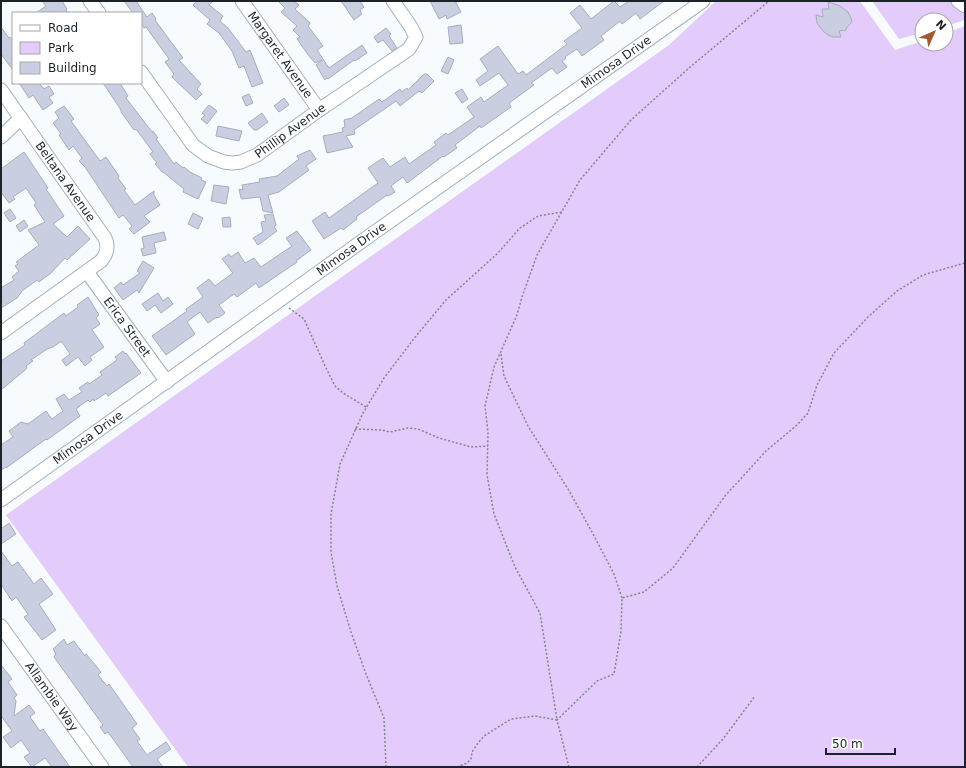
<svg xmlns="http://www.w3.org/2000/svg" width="966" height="768" viewBox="0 0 966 768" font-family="'DejaVu Sans',sans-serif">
	<rect width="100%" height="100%" fill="#f8fbfe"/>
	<path fill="#e3ccfb" d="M716,1H860L895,50L922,41V44H946V33L965,26V767H188L6,515L669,45Z
		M872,1H965V20L946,26V20H922V33L899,39Z"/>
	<path fill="#c9cee0" stroke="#a7acbe" d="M42,1H62L67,9L66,10L68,13H36L46,6Z
		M124,1H136L147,17L152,13L156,19L155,20L183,58L179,60L201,84L197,89L202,94L196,100L172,77L174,74L165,62L169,59L146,27L144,28L141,23V13H133Z
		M197,1H213L209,5L223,16L220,21L228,28L246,52L250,50L263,83L252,87L244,66L239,68L232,51L219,33L207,24L210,20L193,5Z
		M278,1H294L299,5L295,9L310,23L308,26L323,46L317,50L329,68L362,45L367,53L355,61L354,60L328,79L327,78L325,80L316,65L322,60L315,63L309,56L297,39L300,37L293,30L297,26L281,12L285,8Z
		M341,1H360L364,7L360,10L362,14L354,20Z
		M430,1H455L461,12L447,19L446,15L439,19Z
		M614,1L620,7L629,1H664L640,19L636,13L622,24L620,21L601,36L604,40L582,56L577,49L565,57L566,58L562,61L567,67L557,74L552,68L531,83L534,85L509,103L511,107L481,128L480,126L455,145L457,148L444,157L443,156L407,183L403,177L391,186L395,192L388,196L387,195L356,217L357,219L343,230L341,228L324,239L312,221L325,212L329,218L378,183L368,168L383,158L390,167L405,157L409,164L436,145L434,142L446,133L448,135L474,117L467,107L481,97L484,102L508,85L499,73L480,86L476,80L488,71L480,59L498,46L518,74L523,71L526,75L567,44L564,41L582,28L570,13L580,5L591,19Z
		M828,2L840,6L848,12L851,18L852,22L847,27L846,30L839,31L841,37H833L828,35L823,31L817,23L816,15L823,17L822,9H829Z
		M461,25L463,43L450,44L448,27Z
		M1,27L9,38L10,37L13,41V70L1,54Z
		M386,28L391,34L389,36L397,48L392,51L383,40L378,43L374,37Z
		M448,57L454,60L448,74L441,71Z
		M424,74H427L434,81L422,93L419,91L400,106L396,101L354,130L355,134L346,136L353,147L327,153L323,136L343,132L342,128L345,127L344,120L352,118L379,99L382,102L400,89L402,92L407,88L408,90Z
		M19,83H39L44,89L49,86L54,94L49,97L53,103L43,110L33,95L29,98Z
		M103,83H120L128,96L126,98L152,132L153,131L158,138L156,139L174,164L176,162L183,168L184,167L190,172L202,178L201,180L206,182L198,199L183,192L184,189L163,172H162L155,164L157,163L150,154L153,152L136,129L134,130L121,112V110Z
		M462,89L468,99L462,103L455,93Z
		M249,94L253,103L246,106L242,97Z
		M284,98L289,105L279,112L274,106Z
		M209,105L217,111L207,124L201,119L205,115L202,113Z
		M64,106L74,119L71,121L100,161L106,157L119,176L118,178L126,189L124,190L135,205L154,191V195L160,205L144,216L150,222L134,234L129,229L132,226L123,215L119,218L85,167L79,161L82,158L73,146L69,150L59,135L61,134L53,123L59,118L55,112Z
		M262,113L268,122L257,130H254L248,123Z
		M218,126L242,131L239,141L216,136Z
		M310,150L316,159L306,166L309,170L279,192L268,195L273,213L263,211L260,197L242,199V198H241L239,189L243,190L242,185L260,182L259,179L277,176L299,159L297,156Z
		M24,152L48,188L46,189L64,216L53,224L67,237L78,226L90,239L67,260L65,258L51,273L39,282L37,280L22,291L17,298L1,308V288L14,280L12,277L19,271L15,266L18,264L16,262L39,245L28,230L45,222L34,205L36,203L26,188L13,197L15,199L9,203L1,192V169Z
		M214,185L229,187L226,204L211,201Z
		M10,209L16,218L10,222L4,213Z
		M193,213L203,218L198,229L188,224Z
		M273,214L276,225L274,227L277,231L258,245L253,238L263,232L261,222L266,221L264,215Z
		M230,217L231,227H223L222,218Z
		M24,220L28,226L20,232L16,226Z
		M297,231L311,250L296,261L297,262L259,288L256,283L237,297L234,294L219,305L225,313L218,318L217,317L208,323L200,312L187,322L195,334L166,355L152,336L187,311L186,309L203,297L197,288L209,279L215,286L233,273L222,259L229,254L231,257L238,252L245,263L254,258L261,267L292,246L286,238Z
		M164,232L166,240L154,243L156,253L143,256L141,249L144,248L142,237Z
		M143,261L154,268L139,293L137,290L123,300L114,288L121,282L123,285L140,273L137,271Z
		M158,293L163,301L168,297L173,304L161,313L155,305L147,311L142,304Z
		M88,297L99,315L96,318L100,324L92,330L104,347L90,357L92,360L85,366L78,357L66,366L62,360L70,354L62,342H60L53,347L47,349L31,360L33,361L26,366L27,368L25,370L1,390V361L25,345L24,343L64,313L66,316L78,307L77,305Z
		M123,351L125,354L126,353L141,373L108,396L106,393L94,401L93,399L90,402L88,400L76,409L80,416L47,440L46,439L6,468V467L1,470V445L13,437L9,431L21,422L28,424L46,411L52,419L63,411L56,399L64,394L69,400L82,392L79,388L88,382L89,384L102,375L100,372L117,360L115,357Z
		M9,523L16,534L1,544V529Z
		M1,551L12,566L18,562L34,584L41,578L53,594L39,604L56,630L42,640L24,617L28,614L16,597L12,601L1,584Z
		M64,639L67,645L74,641L85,656L86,654L101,672L98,675L107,686L109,684L137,724L132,728L140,739L137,741L147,755L166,742L171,749L157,759L163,767H133L108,732L105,734L100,727L103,725L54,657L56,654L53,649Z
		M1,665L12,679L8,682L17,695L14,698L16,701L14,716L29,705L35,713L30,717L40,731L43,729L70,767H52L45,758L32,767L24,757L30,753L21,740L11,748L3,737L12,731L1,716Z"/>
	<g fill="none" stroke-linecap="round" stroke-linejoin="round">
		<defs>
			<g id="minor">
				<path d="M90,1L99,13"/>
				<path id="s1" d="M242,1L319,110"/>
				<path d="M958,1L965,6"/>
				<path id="s2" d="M141,72L193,145L208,156L224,162L232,163L241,162L257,155L319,110L409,49L416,37L411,27L393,1"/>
				<path id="s3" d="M1,90L105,238C109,247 107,254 101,261L1,333"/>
				<path d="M1,137L21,118"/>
				<path id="s4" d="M87,272L167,382"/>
				<path id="s5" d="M1,500L372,234L703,1"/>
				<path id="s6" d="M1,626L102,767"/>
			</g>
		</defs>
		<use href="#minor" stroke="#a0b1bd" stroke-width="15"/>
		<path stroke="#81868a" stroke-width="1.5" stroke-dasharray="2 2" stroke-linecap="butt" d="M289,308L304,319L326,368L335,386L343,393L366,407
			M501,354L504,376L528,426L568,489L592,532L614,574L622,598
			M355,429L382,430L390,432L408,428L418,429L439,438L471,447L488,446
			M386,767L384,718L366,674L351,632L337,586L331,552V514L340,464L363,413L384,378L416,336L446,300L498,253L520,228L538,216L562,212
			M457,767L467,763L471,759L472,752L478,743L484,736L511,719L535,716L557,720L540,613L515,567L494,514L487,475L488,433L485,406L494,367L517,315L522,297L537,255L580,180L631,120L689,68L769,1
			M569,767L557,720L597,681L614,674L621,631L622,598L644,592L673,568L725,496L766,451L797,425L808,413L817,385L834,353L868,317L897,291L923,275L965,263
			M697,767L723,739L755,696"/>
		<use href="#minor" stroke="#fff" stroke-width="13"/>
	</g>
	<g text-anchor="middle" stroke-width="3" stroke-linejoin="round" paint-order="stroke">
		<g font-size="12" fill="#1c2328" stroke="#fff">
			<text dy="4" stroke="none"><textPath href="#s1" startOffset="66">Margaret Avenue</textPath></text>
			<text dy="4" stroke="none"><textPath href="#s5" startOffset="755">Mimosa Drive</textPath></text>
			<text dy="4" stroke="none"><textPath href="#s2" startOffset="201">Phillip Avenue</textPath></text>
			<text dy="4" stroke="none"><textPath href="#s3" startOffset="112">Beltana Avenue</textPath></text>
			<text dy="4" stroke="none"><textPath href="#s5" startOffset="431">Mimosa Drive</textPath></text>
			<text dy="4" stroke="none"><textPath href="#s4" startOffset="68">Erica Street</textPath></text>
			<text dy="4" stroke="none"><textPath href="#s5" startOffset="107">Mimosa Drive</textPath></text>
			<text dy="4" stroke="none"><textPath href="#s6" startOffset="87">Allambie Way</textPath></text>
		</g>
	</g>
	<rect width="966" height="768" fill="none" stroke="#1c2328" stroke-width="4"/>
	<rect x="12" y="12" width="130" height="72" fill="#ffffff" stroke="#a4a7a9"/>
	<rect x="20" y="25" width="20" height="6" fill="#ffffff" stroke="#a4a7a9"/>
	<text x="48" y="32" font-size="12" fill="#1c2328">Road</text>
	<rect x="20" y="42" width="20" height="12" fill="#e3ccfb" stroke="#a4a7a9"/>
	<text x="48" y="52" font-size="12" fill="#1c2328">Park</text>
	<rect x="20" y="62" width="20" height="12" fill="#c9cee0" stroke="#a4a7a9"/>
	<text x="48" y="72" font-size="12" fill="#1c2328">Building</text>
	<g transform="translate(934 32) rotate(45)"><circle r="19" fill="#ffffff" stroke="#a4a7a9"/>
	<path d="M0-3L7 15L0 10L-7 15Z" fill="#a05a2f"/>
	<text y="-6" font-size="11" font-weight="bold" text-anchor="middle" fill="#1c2328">N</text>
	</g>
	<path d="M826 748v6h69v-6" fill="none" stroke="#1c2328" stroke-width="2"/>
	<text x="832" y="748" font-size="12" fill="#1c2328" stroke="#ffffff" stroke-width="3" paint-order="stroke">50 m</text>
</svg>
